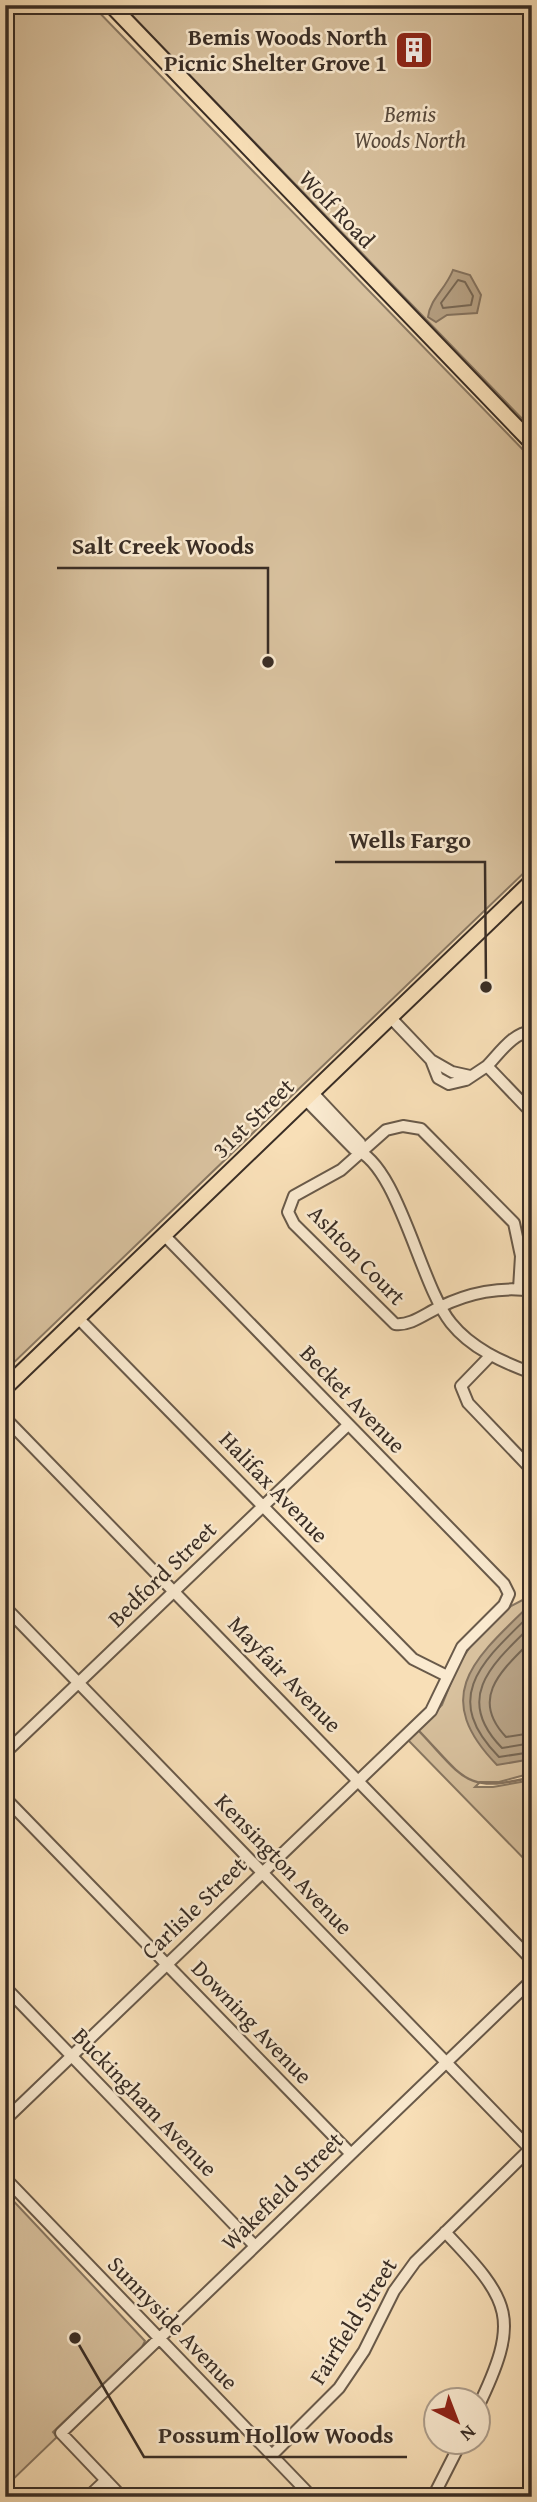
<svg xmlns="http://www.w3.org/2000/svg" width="537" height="2502" viewBox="0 0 537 2502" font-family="'Gentium Book Plus',serif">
	<rect width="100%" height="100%" fill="#f8dfb7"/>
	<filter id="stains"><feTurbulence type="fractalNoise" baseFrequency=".00286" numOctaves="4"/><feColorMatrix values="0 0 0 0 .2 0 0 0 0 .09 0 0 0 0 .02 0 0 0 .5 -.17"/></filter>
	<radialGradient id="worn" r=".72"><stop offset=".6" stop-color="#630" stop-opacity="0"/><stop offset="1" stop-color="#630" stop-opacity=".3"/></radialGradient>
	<path fill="#d8c19e" stroke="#887762" stroke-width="2" d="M5,5H92L532,459V865L5,1371Z
		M122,5H532V429Z
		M532,1595V1773L499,1782H480L475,1787H493L532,1780V1867L408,1740L442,1705L458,1665L472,1644L511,1606Z
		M5,2192L145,2341L142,2347L53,2432L57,2437L5,2487Z"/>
	<path fill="#b7a285" stroke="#85735f" stroke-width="2" d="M453,270L470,275L481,295L477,313L447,315L436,322L428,317C430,299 445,290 453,270Z
		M532,1603V1759L497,1765C429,1695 475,1658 532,1603Z"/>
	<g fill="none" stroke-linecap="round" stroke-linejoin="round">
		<path stroke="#786855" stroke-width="2" d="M458,280L465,282L473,296L471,305L443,308L441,303Z
			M532,1613C484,1660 439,1696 499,1757L532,1752
			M532,1625C492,1664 453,1698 502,1748L532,1743
			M532,1640C502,1670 469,1698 506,1737L532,1733"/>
		<path stroke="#85735f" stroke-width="2.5" d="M420,1732C464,1778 465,1794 532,1777"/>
		<defs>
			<path id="minor" d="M390,1017L431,1060L452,1072L470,1076
				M532,1032C515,1030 498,1055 487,1066L532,1113
				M431,1060L438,1078L449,1084L466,1080L487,1066
				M312,1092L360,1143L362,1152
				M305,1099L354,1149C398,1163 420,1285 451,1323C471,1348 502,1362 532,1373
				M519,1289L521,1256L514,1223L421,1129L403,1126L386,1130L341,1170L294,1196L288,1212L294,1224L395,1324C411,1326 426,1313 440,1307C468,1293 501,1286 532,1291
				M78,1318L413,1659L447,1676
				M491,1355L461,1386L468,1403L532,1470
				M5,1418L532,1960
				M5,1607L532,2151
				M5,1753L348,1425
				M5,1798L351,2154
				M5,1987L255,2246
				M5,2120L431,1711L462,1647L504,1605L509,1594L504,1584L164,1235
				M5,2178L312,2497
				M445,2232C512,2302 521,2318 477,2409
				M272,2455L339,2388L364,2351L394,2291L415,2262L530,2149
				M88,2497L106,2480
				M122,2497L61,2433L532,1980
				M433,2497L461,2442"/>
			<path id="major" d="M111,5L532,443
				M5,1388L532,881"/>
		</defs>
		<use href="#minor" stroke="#695a4a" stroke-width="14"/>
		<use href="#major" stroke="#392d25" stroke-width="18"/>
		<use href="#minor" stroke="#faead0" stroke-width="10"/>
		<use href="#major" stroke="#f8dfb7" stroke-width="14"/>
	</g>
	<defs>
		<symbol id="building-square" viewBox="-11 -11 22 22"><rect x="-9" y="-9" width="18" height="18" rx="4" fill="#8f2418" stroke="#faead0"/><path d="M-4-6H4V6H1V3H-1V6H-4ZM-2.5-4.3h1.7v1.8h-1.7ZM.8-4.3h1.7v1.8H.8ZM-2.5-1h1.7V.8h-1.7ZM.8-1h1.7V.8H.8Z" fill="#fff"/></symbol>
	</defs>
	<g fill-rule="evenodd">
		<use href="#building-square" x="392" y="28" width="44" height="44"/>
	</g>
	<g text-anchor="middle" stroke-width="5" stroke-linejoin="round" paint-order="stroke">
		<g font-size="23" font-weight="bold" fill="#392d25" stroke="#faead0" text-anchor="end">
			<text x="387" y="45">Bemis Woods North<tspan x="387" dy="26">Picnic Shelter Grove 1</tspan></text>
		</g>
		<g font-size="23" font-style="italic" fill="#594b3d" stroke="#faead0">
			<text x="410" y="122">Bemis<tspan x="410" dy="26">Woods North</tspan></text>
		</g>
		<g font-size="23" fill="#392d25" stroke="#faead0">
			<text transform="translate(337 209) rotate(46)" y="8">Wolf Road</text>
			<text transform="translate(253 1118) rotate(-44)" y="8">31st Street</text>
			<text transform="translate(357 1255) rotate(46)" y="8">Ashton Court</text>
			<text transform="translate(353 1399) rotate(46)" y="8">Becket Avenue</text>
			<text transform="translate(274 1487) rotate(46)" y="8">Halifax Avenue</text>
			<text transform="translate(162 1574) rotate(-44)" y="8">Bedford Street</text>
			<text transform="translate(285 1674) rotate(46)" y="8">Mayfair Avenue</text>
			<text transform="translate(284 1864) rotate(46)" y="8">Kensington Avenue</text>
			<text transform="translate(194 1908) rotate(-44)" y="8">Carlisle Street</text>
			<text transform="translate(252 2022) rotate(46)" y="8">Downing Avenue</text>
			<text transform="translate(145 2102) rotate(46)" y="8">Buckingham Avenue</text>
			<text transform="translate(282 2191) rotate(-44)" y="8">Wakefield Street</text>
			<text transform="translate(353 2321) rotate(-58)" y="8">Fairfield Street</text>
			<text transform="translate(173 2323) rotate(46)" y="8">Sunnyside Avenue</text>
		</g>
	</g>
	<path fill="none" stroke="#392d25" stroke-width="2.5" d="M268 662L268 568H57M486 987L485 862H335M75 2338L144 2457H407"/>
	<g fill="#392d25" stroke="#faead0" stroke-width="2.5">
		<circle cx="268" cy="662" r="7"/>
		<circle cx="486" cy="987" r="7"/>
		<circle cx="75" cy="2338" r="7"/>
	</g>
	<g font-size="24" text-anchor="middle" font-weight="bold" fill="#392d25" stroke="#faead0" stroke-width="5" stroke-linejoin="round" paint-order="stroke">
		<text x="163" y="554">Salt Creek Woods</text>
		<text x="410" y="848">Wells Fargo</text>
		<text x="276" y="2443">Possum Hollow Woods</text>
	</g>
	<rect width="537" height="2502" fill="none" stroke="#f8dfb7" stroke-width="28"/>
	<rect x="7" y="7" width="523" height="2488" fill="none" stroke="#392d25" stroke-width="3.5"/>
	<rect x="14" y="14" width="509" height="2474" fill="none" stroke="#392d25" stroke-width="2"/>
	<g transform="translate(457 2421) rotate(138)"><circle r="33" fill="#faead0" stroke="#ad9e8c" stroke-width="2"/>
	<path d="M0-5L12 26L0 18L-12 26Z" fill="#8f2418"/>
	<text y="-10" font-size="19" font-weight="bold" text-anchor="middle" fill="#392d25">N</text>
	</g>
	<rect width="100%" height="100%" filter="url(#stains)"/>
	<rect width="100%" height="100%" fill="url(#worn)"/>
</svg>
